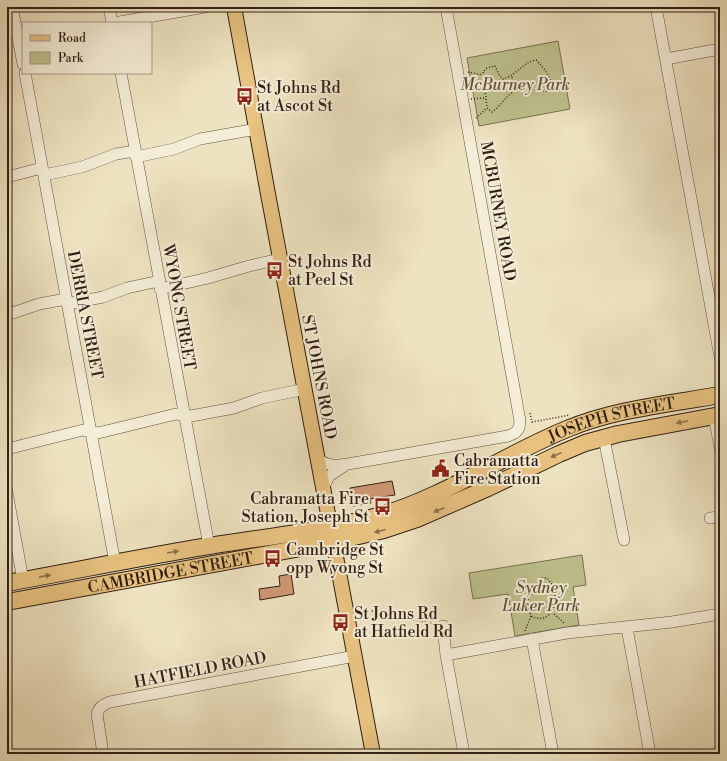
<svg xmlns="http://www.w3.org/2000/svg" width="727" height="761" viewBox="0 0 727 761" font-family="'Libre Bodoni',serif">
	<rect width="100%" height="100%" fill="#eee3c1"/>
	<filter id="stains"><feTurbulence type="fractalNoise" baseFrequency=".005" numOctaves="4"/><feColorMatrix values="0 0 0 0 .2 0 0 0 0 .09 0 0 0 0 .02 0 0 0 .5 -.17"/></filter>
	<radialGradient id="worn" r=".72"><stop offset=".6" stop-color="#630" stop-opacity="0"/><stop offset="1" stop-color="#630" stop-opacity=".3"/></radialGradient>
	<path fill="#bfc28e" stroke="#787051" d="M558,41L570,109L479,126L467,58Z
		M582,555L586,585L573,587L579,625L515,636L508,594L473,599L469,573Z"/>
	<path fill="#cf9874" stroke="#311f14" d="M392,481L395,495L370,499L371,503L353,506L350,488Z
		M291,574L294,594L260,600L259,589L280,586L279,576Z"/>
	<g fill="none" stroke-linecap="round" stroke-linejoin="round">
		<defs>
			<path id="minor" d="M12,7L23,64
				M109,7L112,23
				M656,7L720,357
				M114,23L205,7
				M666,59L720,49
				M25,73L115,563
				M121,73L209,546
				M136,157L174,149L200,139L257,129
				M44,175L82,167L116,154L135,151
				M7,177L42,168
				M160,289L208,278L249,266L280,259
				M67,304L103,297L127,288L159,281
				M7,315L39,304L66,299
				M714,416L720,448
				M604,438L624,540
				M7,449L83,430L98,433L176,414L191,416L234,408L262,398L305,389
				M318,459C327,466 336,466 348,464L508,436L515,433L519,428L520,421L446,7
				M323,489L329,476L344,466
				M7,492L23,580
				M710,518L720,517
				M443,626L446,655L464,754
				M627,628L650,754
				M532,639L553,754
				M446,655L567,633L672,622L720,614
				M103,754L97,714C99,707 103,705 110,702L355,656"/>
			<path id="major" d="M234,7L268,194L373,754"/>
			<g id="highway">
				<path id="s1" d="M7,583C74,571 141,557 209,546C265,537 323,531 378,516C445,497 503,455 567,429C615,409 669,404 720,395"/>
				<path id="s2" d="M7,602L333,542L384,530L417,519L488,488L559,454L585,443L618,434L720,415"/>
			</g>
		</defs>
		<use href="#minor" stroke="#60503f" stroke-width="12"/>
		<use href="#major" stroke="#311f14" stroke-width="16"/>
		<use href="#highway" stroke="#311f14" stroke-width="18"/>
		<path stroke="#311f14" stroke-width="1.5" stroke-dasharray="1 2" stroke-linecap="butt" d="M468,72L483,75
			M512,77L514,91
			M471,99L485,98
			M476,118L487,108L492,112C503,105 508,90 522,89C532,87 542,94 551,90C552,77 545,69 536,60C523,62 517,75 503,79L499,75L495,66L487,68L483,72L487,108
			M530,413L532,422L570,415
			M360,611L367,610L435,624
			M552,612L565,624
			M525,631L531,616L527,601L540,578H547C562,592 555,628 531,616"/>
		<use href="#minor" stroke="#f4edd7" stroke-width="11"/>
		<use href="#major" stroke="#e7c280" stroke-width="14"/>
		<use href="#highway" stroke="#e7c280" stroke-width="16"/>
	</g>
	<defs><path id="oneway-solid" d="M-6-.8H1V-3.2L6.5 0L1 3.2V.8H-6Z"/></defs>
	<g fill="#8c704a">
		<use href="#oneway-solid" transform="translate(682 422) rotate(169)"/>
		<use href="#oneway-solid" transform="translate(556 455) rotate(155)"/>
		<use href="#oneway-solid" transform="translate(439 510) rotate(157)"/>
		<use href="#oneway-solid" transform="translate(380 531) rotate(165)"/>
		<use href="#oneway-solid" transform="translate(173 552) rotate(-10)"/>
		<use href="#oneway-solid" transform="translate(45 576) rotate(-11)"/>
	</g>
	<defs>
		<symbol id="bus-bare" viewBox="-9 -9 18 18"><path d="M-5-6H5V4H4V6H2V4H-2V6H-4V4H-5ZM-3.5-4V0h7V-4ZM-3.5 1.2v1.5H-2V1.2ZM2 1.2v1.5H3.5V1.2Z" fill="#8f2418" stroke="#f4edd7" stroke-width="2.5" paint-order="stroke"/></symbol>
		<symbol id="civic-bare" viewBox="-9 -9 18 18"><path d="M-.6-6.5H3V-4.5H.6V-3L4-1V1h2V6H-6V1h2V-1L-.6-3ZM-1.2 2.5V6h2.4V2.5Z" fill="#8f2418" stroke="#f4edd7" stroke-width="2.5" paint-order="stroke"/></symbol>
	</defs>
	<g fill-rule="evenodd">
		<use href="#bus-bare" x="232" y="84" width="25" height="25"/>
		<use href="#bus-bare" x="262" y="258" width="25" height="25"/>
		<use href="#civic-bare" x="428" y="456" width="25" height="25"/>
		<use href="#bus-bare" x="370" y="494" width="25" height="25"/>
		<use href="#bus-bare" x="260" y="546" width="25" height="25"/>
		<use href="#bus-bare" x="328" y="610" width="25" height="25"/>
	</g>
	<g text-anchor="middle" stroke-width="4" stroke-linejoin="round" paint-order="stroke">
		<g font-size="16" font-style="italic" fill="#5c5039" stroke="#f4edd7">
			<text x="515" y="90">McBurney Park</text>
			<text x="541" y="593">Sydney<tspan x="541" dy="18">Luker Park</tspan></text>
		</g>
		<g font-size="16" fill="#311f14" stroke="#f4edd7" text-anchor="start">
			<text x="257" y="93">St Johns Rd<tspan x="257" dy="18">at Ascot St</tspan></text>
			<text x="288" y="267">St Johns Rd<tspan x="288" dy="18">at Peel St</tspan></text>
			<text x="454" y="466">Cabramatta<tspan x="454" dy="18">Fire Station</tspan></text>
			<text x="369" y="504" text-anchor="end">Cabramatta Fire<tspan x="369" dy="18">Station, Joseph St</tspan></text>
			<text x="286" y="555">Cambridge St<tspan x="286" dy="18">opp Wyong St</tspan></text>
			<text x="354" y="619">St Johns Rd<tspan x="354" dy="18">at Hatfield Rd</tspan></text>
		</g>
		<g font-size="16" fill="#311f14" stroke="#f4edd7">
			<text transform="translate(499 211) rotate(80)" y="6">MCBURNEY ROAD</text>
			<text transform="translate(180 307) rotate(80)" y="6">WYONG STREET</text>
			<text transform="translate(86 315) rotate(79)" y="6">DERRIA STREET</text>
			<text transform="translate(320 377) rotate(79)" y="6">ST JOHNS ROAD</text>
			<text dy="6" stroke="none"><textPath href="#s1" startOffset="631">JOSEPH STREET</textPath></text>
			<text dy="6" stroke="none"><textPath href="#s2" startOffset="166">CAMBRIDGE STREET</textPath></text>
			<text transform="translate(200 669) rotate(-11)" y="6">HATFIELD ROAD</text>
		</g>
	</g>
	<rect width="727" height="761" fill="none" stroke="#eee3c1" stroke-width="24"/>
	<rect x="8" y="8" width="711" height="745" fill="none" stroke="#311f14" stroke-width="2"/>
	<rect x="12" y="12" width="703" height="737" fill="none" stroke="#311f14"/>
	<rect x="22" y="22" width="130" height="52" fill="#f4edd7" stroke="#a69b89"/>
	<rect x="30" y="35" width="20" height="6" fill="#e7c280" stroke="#a69b89"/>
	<text x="58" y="42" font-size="12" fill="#311f14">Road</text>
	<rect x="30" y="52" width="20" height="12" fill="#bfc28e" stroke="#a69b89"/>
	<text x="58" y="62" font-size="12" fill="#311f14">Park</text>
	<rect width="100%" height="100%" filter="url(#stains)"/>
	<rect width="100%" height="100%" fill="url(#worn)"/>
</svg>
